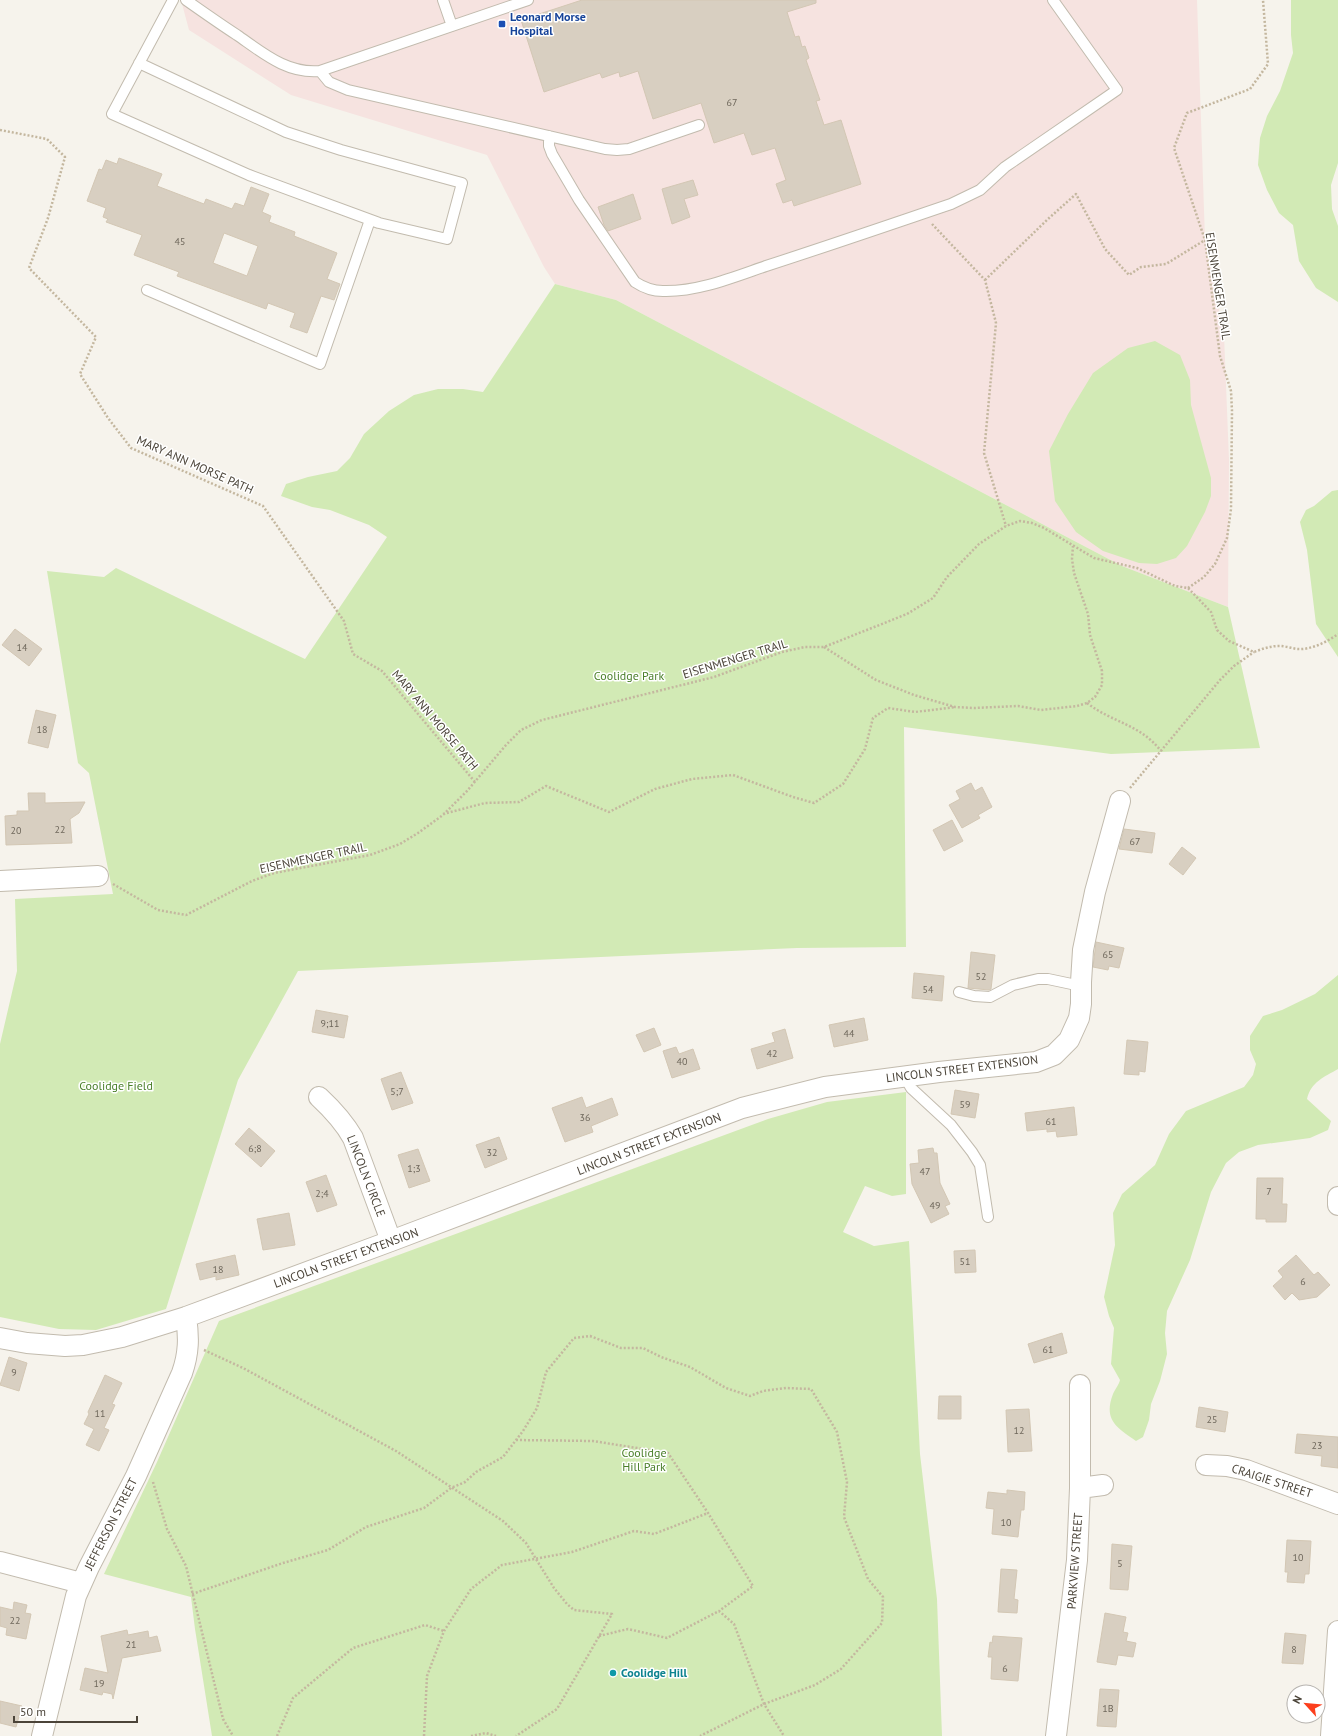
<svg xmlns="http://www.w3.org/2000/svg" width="1338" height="1736" viewBox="0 0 1338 1736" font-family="'PT Sans',sans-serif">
	<rect width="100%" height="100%" fill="#f6f3ec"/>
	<path fill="#f6e3e0" d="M181,0H1197L1205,240L1224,335L1229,460L1228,607L1122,566L616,300L555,284L544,267L487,155L291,95L189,30Z"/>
	<path fill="#d2eab5" d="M1291,0H1338V163L1331,185L1332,209L1338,226V302L1316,288L1299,261L1293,225L1279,213L1267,190L1258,165L1260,138L1267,116L1280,91L1293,53L1291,35Z
		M555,284L616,300L1122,566L1228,607L1260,748L1111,754L904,727L906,947L797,948L298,971L238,1080L166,1309L96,1330L59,1329L0,1317V1044L17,971L15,899L113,894L89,773L78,763L47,571L104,577L116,568L305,659L387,537L369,525L330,510L312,507L281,496L286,484L308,477L337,471L350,458L364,434L389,411L414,395L438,389H463L483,392Z
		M1155,341L1180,355L1190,380L1191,405L1211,478V496L1205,512L1187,546L1176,558L1157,564L1139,563L1103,551L1076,532L1055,501L1049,451L1068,414L1093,373L1128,348Z
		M1338,490V657L1316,624L1307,550L1300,522L1306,510L1314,506L1332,491Z
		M1338,975V1069C1324,1077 1311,1082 1307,1099L1331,1121L1328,1130L1310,1138L1258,1145L1239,1152L1226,1163L1211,1192L1190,1260L1167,1311L1165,1333L1167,1354L1160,1381L1151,1404L1149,1420L1143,1437L1136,1441C1117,1428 1103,1420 1113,1394C1115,1389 1119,1385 1120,1380L1111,1364L1114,1328L1109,1316L1104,1297L1115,1245L1113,1213L1122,1194L1155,1165L1169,1134L1186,1111L1244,1087L1253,1075L1256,1064L1250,1050V1036L1263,1016L1282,1010L1315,994Z
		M906,1092V1194L892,1196L865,1186L843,1232L874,1246L909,1241L920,1454L937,1599L942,1736H212L195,1629L191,1597L104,1574L157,1462L219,1321L768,1119L827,1102Z"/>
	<path fill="#d8cfc1" stroke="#d3c7b4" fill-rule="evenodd" d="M582,0H816V3L787,12L795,37L799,36L802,47L805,46L809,58L806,60L820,100L816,101L824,125L841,120L861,184L794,206L792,200L783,203L776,184L786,180L775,148L752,155L744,133L714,143L701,103L653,119L638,71L620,77L619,72L602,78L600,73L544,92L521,20Z
		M119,158L162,174L157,186L204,204L206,199L232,209L235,203L244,206L251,187L269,194L262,212L271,216L269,222L295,232L294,236L337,253L327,279L340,284L334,300L321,296L307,333L290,327L295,313L268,303L266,309L177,276L179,272L134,255L142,235L106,222L108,219L103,217L106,208L87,201L99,169L102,170L106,160L117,164ZM224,233L258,246L247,276L213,263Z
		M693,180L698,195L684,199L690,217L672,224L662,189Z
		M633,194L641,219L608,231L604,225L598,207Z
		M15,629L42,649L29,666L2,645Z
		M36,710L56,715L48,748L28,743Z
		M971,783L975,791L982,787L992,807L978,815L980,818L962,828L949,805L960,799L956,791Z
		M28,793H45V803L85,802L79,813L70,819L72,843L6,845L5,816L17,815V811H29Z
		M952,820L963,841L944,851L933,830Z
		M1124,829L1155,833L1152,853L1119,849Z
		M1182,847L1196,858L1183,875L1169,864Z
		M1096,942L1124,948L1119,968L1109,966L1108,970L1093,967Z
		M971,952L995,955L991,989L989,990L968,988Z
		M914,973L944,976L942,1001L912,998Z
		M316,1010L348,1016L344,1038L312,1032Z
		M864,1018L868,1040L834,1047L829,1025Z
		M654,1028L661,1045L644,1052L636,1035Z
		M785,1029L793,1058L757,1069L751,1049L775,1042L772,1033Z
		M1127,1040L1148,1042L1145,1072L1139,1071V1075L1124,1074Z
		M676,1047L679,1054L693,1049L700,1069L672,1078L663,1051Z
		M401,1072L413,1103L392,1110L381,1079Z
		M955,1090L979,1094L975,1118L951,1114Z
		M582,1097L586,1108L612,1098L618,1115L591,1126L593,1132L565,1142L552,1108Z
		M1074,1107L1077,1135L1057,1137L1056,1131L1047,1132V1129L1027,1131L1025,1113Z
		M249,1128L275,1151L261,1167L235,1144Z
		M499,1137L507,1159L485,1168L476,1145Z
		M933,1148L934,1153H937L940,1183L950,1204L945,1206L949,1214L931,1223L912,1184L910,1164L919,1163L918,1150Z
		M418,1149L430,1181L409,1188L398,1155Z
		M326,1175L337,1205L317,1212L306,1182Z
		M1257,1178H1283L1282,1204H1287L1286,1222H1266V1219H1256Z
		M289,1213L295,1245L263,1250L257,1219Z
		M975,1250L976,1272L955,1273L954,1251Z
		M235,1255L239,1275L216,1280V1276L200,1280L196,1264Z
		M1296,1255L1314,1275L1318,1272L1330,1285L1317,1297L1299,1300L1292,1293L1285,1300L1273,1286L1283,1277L1278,1271Z
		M1062,1333L1067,1353L1034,1363L1028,1344Z
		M9,1357L27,1363L19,1391L0,1385Z
		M105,1375L122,1383L112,1404L115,1405L104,1428L109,1430L99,1451L86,1445L94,1429L84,1424L89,1414L88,1412Z
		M939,1396H961V1419H938Z
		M1199,1407L1228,1412L1225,1432L1196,1427Z
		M1029,1409L1032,1451L1008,1452L1006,1410Z
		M1297,1434L1338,1437V1468L1321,1466L1322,1456L1295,1453Z
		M1007,1490L1025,1492L1024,1510H1021L1018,1537L992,1534L994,1509L986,1508L988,1492L1007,1494Z
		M1287,1540L1311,1541L1309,1574H1305L1304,1583L1287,1582L1288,1572H1285Z
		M1112,1544L1132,1546L1128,1590L1110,1589Z
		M1001,1569L1017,1570L1014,1599L1018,1600L1017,1613L998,1612Z
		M14,1602L27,1605L25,1613L31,1614L26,1639L6,1635L7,1628L0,1626V1607L13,1610Z
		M1105,1613L1126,1617L1123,1632L1128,1633L1126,1641L1136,1643L1133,1657L1118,1655L1116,1665L1097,1662Z
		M127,1630L128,1635L148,1631L149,1638L157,1636L161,1651L122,1658L113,1699L112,1694L103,1692L102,1695L80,1690L85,1668L108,1673L101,1636Z
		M1285,1633L1306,1635L1303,1664L1282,1663Z
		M993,1636L1022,1638L1018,1681L991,1679L992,1657H988L990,1642L992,1643Z
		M1100,1689L1119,1690L1116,1727L1097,1726Z
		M0,1701L22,1706L16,1727L0,1723Z"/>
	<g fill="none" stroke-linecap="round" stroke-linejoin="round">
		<defs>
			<path id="lane" d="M186,0C203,12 220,24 237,35C263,53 287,74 320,71L528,0
				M443,0L452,26
				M139,63L286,132L341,150L462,183L447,239L379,223L249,175L112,114L173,0
				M320,71L329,82L348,90L605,149L617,150L629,149L699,125
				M549,136V146L552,154L579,200L635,282C644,288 652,291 663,291C698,292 734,277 766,266C828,246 889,225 951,204L980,190L1005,167L1117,90L1053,0
				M147,290L320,364L370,220
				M959,992L974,996L990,997L1013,985L1038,979H1048L1081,986
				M904,1076L911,1088L951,1125L972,1152L980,1165L988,1217"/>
			<path id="street" d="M0,881L98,876
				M319,1097C333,1110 344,1122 353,1138L391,1241
				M1338,1197V1205
				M0,1338L27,1343L65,1346L83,1345L122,1337L186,1317L391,1241L742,1108L825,1087L939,1072L1036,1062L1054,1055L1069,1040L1079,1018L1081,1004V982L1083,950L1095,892L1120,801
				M1206,1465L1227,1466L1246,1470L1338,1504
				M1080,1488L1103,1485
				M0,1562L81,1583
				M42,1736L76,1596L89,1567L136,1476L182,1373C189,1353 189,1337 186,1317
				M1056,1736L1077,1560L1080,1488V1385
				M1331,1736L1338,1631"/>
		</defs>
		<use href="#lane" stroke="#c2bbae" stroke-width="12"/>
		<use href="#street" stroke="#c2bbae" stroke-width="22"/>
		<path stroke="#c4b79f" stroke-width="2.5" stroke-dasharray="2 2" stroke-linecap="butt" d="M0,130L47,139L65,157L48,218L29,268L96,337L80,374L108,418L131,448L263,506L344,621L353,654L382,671L475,782
			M932,224L985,280L996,323L984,453L1006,526
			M985,280L1048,219L1076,194L1105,249L1129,275L1141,267L1166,264L1205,240
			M1188,588L1204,577L1215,564L1227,538L1231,509L1232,411L1231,391L1220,356L1205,240L1174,148L1187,113L1250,89L1268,64L1263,0
			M824,647L876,680L914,695L955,707L974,708L1018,706L1041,710L1077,706L1087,703L1095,697L1102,685V671L1090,635L1088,614L1074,573L1072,559L1073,546
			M1087,703C1113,723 1140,724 1161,751
			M1130,788L1220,680L1234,666L1254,652
			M443,814L485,803L519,802L546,786L609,812L655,789L692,779L733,775L793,797L814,803L843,784L865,749L873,718L888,708L915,712L955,707
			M113,884L158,910L186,915L252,881L274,873L370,855L400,844L418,833L443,815L467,791L506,745L521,730L542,720L714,677L782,652L805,647H824L907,614L933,598L947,577L979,544L1006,526L1020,521L1032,523L1044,528L1094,558L1137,568L1175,586L1188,588L1211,612L1217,630L1229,641L1254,652C1262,649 1270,646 1279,646C1285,646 1291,648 1297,649C1311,650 1327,642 1338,634
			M204,1350L243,1368L396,1451L503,1521L526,1543L554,1588L567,1604L574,1610L612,1614L557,1709L516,1736
			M516,1440L593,1441L668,1453L708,1513L753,1586L719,1611
			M153,1482L167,1529L186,1566L223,1719L233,1736
			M192,1594L283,1563L328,1550L366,1527L424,1508L451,1488L465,1482L476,1472L503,1457L523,1431L537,1408L546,1372L574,1338L590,1336L621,1348H643L661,1357L690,1367L726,1388L750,1396L763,1391L786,1388L811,1389L837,1432L847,1482L844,1517L868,1579L883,1597L882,1623L841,1669L815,1685L764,1704L700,1736
			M599,1636L628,1629L667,1638L719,1611L734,1624L764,1704L784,1736
			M277,1736L293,1698L353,1648L425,1625L444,1631
			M424,1736L427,1676L444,1631L471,1589L502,1565L572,1552L634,1531L654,1534L708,1513
			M471,1736L486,1733L496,1736"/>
		<use href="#lane" stroke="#fff" stroke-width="10"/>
		<use href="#street" stroke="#fff" stroke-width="20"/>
	</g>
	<rect fill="#1a4fb4" stroke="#fff" stroke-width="1.5" x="498" y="20" width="8" height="8" rx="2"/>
	<circle fill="#0f9aa8" stroke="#fff" stroke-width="1.5" cx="613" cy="1673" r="4"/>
	<g text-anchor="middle" stroke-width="3" stroke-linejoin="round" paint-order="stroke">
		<g font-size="10" fill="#6e675b">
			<text x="732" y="106">67</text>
			<text x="180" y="245">45</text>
			<text x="22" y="651">14</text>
			<text x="42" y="733">18</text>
			<text x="60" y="833">22</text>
			<text x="16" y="834">20</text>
			<text x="1135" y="845">67</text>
			<text x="1108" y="958">65</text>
			<text x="981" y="980">52</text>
			<text x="928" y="993">54</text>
			<text x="330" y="1027">9;11</text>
			<text x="849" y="1037">44</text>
			<text x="772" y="1057">42</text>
			<text x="682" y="1065">40</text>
			<text x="397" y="1095">5;7</text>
			<text x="965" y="1108">59</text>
			<text x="585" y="1121">36</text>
			<text x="1051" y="1125">61</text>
			<text x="255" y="1152">6;8</text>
			<text x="492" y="1156">32</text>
			<text x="414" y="1172">1;3</text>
			<text x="925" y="1175">47</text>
			<text x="1269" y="1195">7</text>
			<text x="322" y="1197">2;4</text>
			<text x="935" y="1209">49</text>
			<text x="965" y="1265">51</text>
			<text x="218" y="1273">18</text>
			<text x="1303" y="1285">6</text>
			<text x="1048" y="1353">61</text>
			<text x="14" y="1376">9</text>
			<text x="100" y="1417">11</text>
			<text x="1212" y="1423">25</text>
			<text x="1019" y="1434">12</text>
			<text x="1317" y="1449">23</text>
			<text x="1006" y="1526">10</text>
			<text x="1298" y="1561">10</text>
			<text x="1120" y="1567">5</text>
			<text x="15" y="1624">22</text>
			<text x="131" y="1648">21</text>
			<text x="1294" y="1653">8</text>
			<text x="1005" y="1672">6</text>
			<text x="99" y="1687">19</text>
			<text x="1108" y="1712">1B</text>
		</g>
		<g font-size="12" font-weight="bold" fill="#164399" stroke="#fff" text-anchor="start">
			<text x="510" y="21">Leonard Morse<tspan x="510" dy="14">Hospital</tspan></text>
		</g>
		<g font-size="12" fill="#4b4439" stroke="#fff">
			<text transform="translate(1218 286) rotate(81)" y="4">EISENMENGER TRAIL</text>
			<text transform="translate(195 465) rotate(24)" y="4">MARY ANN MORSE PATH</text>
			<text transform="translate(735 659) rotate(-17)" y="4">EISENMENGER TRAIL</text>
			<text transform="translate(435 720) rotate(50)" y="4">MARY ANN MORSE PATH</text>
			<text transform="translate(313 858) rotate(-12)" y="4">EISENMENGER TRAIL</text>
			<text transform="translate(962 1069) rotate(-7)" y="4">LINCOLN STREET EXTENSION</text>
			<text transform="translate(649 1144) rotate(-21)" y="4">LINCOLN STREET EXTENSION</text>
			<text transform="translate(366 1176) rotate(69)" y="4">LINCOLN CIRCLE</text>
			<text transform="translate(346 1258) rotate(-20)" y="4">LINCOLN STREET EXTENSION</text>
			<text transform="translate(1272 1481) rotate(18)" y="4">CRAIGIE STREET</text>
			<text transform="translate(111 1524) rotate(-63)" y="4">JEFFERSON STREET</text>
			<text transform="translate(1075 1561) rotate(-86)" y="4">PARKVIEW STREET</text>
		</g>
		<g font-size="12" fill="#4a7f2a" stroke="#fff">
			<text x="629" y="680">Coolidge Park</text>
			<text x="116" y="1090">Coolidge Field</text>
			<text x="644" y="1457">Coolidge<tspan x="644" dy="14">Hill Park</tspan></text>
		</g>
		<g font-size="12" font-weight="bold" fill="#0d838f" stroke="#fff" text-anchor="start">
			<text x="621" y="1677">Coolidge Hill</text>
		</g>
	</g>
	<g transform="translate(1306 1704) rotate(297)"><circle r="19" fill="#ffffff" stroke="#b7b4b0"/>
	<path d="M0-3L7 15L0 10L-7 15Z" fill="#fc3f1d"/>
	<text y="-6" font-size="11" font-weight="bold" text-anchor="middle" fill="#4b4439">N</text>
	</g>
	<path d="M14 1716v6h123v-6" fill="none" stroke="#4b4439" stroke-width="2"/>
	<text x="20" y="1716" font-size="12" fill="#4b4439" stroke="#ffffff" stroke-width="3" paint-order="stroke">50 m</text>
</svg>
